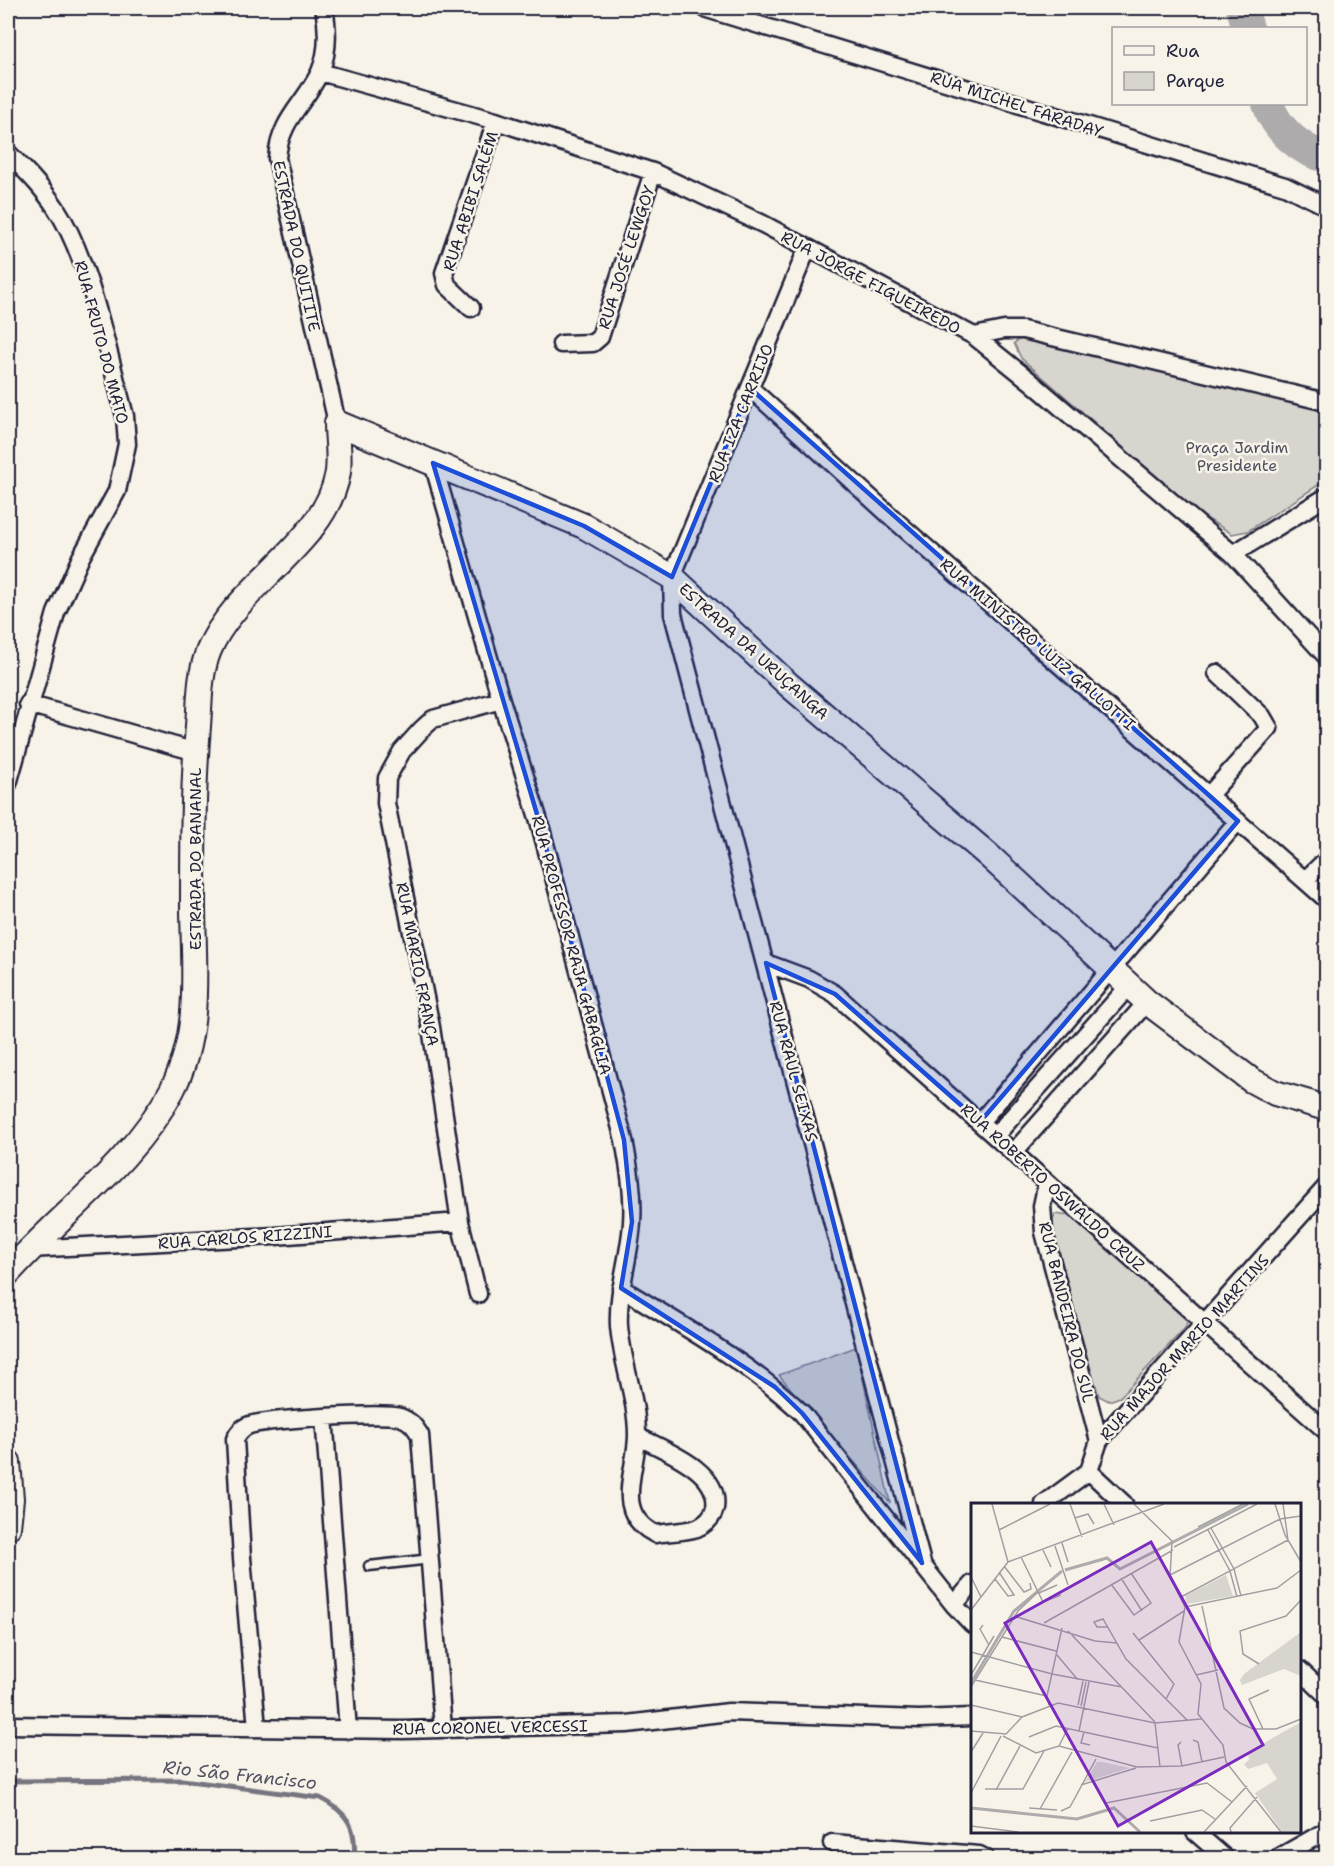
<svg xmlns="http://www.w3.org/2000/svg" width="1334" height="1866" viewBox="0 0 1334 1866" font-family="'Shantell Sans',sans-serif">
	<rect width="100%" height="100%" fill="#f7f3e8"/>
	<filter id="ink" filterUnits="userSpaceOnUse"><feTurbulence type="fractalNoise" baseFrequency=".0167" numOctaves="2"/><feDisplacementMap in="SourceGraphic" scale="12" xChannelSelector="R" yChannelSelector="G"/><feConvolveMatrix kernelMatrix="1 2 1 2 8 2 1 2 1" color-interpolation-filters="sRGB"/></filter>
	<g filter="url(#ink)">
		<path fill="#d8d5cf" stroke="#7d7c85" stroke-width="1.5" d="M1027,335L1326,406V480L1248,531L1232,534L1198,513L1021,358L1014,343Z
			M1055,1214L1070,1216L1185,1313L1188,1319L1185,1328L1120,1397L1109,1401L1099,1396L1049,1230Z
			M856,1347L890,1503L779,1375Z"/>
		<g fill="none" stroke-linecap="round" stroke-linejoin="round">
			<path stroke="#76747f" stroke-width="5" d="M8,1781L182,1780L320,1798C348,1812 357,1828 354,1858
				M1320,1858L1326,1854"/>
			<path stroke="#aeabad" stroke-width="32" d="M1242,8L1248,28
				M1268,104C1276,129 1301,151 1326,157"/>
			<defs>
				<path id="lane" d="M369,1566L431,1559"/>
				<path id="street" d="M324,8C328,29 329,51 320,72C305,104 280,119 277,158L337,423
					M704,8L1285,186L1326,206
					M320,72L496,121L653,172L763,224L974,336L1030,381L1233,554L1326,656
					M8,153C25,170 42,187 56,208C90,260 108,354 125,416L127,444L117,491L81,557L56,613L8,784
					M807,249L672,577L673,614L922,1563
					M471,308L447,285L444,273L496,121
					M974,336L1004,330H1023L1326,402
					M561,344L593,343L600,337L653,172
					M750,388L897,522L1326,899
					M433,463L501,700L539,821L624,1140C629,1167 634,1195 632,1222C630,1257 617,1291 619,1326C622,1363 637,1399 637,1435C637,1471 612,1512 655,1534C668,1532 684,1532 697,1528C706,1524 713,1517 715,1508C721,1470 663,1450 637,1436
					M1233,554L1326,497
					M28,704L196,752
					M1209,795L1269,728L1262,716L1217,673
					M1305,880L1326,860
					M766,963L809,979L835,994L1326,1431
					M980,1122L1238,821
					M995,1136L1129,986
					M1013,1153L1147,1002
					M1047,1183L1042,1206L1044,1232L1099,1441
					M29,1249L275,1236L460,1222
					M621,1288C683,1326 748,1362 802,1413L954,1605L972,1624
					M478,1294L460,1222L431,1027L386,803L387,778L402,751L422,729L433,719L501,700
					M324,1417L348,1730
					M1089,1471L1124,1504
					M1044,1504L1089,1471L1099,1441L1326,1187
					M954,1605L972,1584
					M1300,1670L1326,1695
					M8,1725L403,1730L627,1724L729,1712L919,1719L972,1717
					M257,1728L242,1558L235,1439C238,1433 241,1429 247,1426C263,1419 385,1412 400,1417C411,1421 414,1426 420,1435L443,1729
					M1195,1832L1225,1858
					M832,1843L979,1855L985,1858
					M1278,1858L1326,1831"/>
				<path id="secondary" d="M8,1273C62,1213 133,1163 172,1090C201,1035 194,971 193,910C193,849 193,787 198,726C200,701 199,674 209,650C235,586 327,543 338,472C340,456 337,438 337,423L584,526L672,577L789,685L988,855L1147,1002L1251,1080L1275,1093L1326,1108
					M8,1462L11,1499L8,1527"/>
			</defs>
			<use href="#lane" stroke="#22223b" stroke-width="13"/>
			<use href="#street" stroke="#22223b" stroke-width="21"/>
			<use href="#secondary" stroke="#22223b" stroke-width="28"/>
			<use href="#lane" stroke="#f7f3e8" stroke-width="8"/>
			<use href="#street" stroke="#f7f3e8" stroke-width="16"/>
			<use href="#secondary" stroke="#f7f3e8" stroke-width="24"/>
		</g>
	</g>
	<path fill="#1d4ed8" fill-opacity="0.2" stroke="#1d4ed8" stroke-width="4.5" stroke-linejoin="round" d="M750,388L1238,821L980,1122L835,994L766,963L922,1563L802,1413L775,1387L621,1288L632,1222L624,1140L539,821L433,463L584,526L672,577Z"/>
	<g text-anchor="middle" stroke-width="5" stroke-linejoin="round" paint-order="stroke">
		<g font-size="16" fill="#22223b" stroke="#f7f3e8">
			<text transform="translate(1017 104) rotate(18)" y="6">RUA MICHEL FARADAY</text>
			<text transform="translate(470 201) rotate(-72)" y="6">RUA ABIBI SALÉM</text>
			<text transform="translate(297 246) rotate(78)" y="6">ESTRADA DO QUITITE</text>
			<text transform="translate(626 257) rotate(-72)" y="6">RUA JOSÉ LEWGOY</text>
			<text transform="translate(871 282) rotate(28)" y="6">RUA JORGE FIGUEIREDO</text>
			<text transform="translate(102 342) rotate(75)" y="6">RUA FRUTO DO MATO</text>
			<text transform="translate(740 413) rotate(-68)" y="6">RUA IZA CARRIJO</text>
			<text transform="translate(1038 644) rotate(41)" y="6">RUA MINISTRO LUIZ GALLOTTI</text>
			<text transform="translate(754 651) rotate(42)" y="6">ESTRADA DA URUÇANGA</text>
			<text transform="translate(195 859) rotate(-90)" y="6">ESTRADA DO BANANAL</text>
			<text transform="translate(572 945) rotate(75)" y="6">RUA PROFESSOR RAJA GABAGLIA</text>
			<text transform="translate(418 964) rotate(79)" y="6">RUA MARIO FRANÇA</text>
			<text transform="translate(794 1071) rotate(75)" y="6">RUA RAUL SEIXAS</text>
			<text transform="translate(1053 1187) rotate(42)" y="6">RUA ROBERTO OSWALDO CRUZ</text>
			<text transform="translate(245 1237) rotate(-4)" y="6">RUA CARLOS RIZZINI</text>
			<text transform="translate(1067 1312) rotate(76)" y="6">RUA BANDEIRA DO SUL</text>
			<text transform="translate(1184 1347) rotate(-48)" y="6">RUA MAJOR MARIO MARTINS</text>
			<text transform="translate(490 1727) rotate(-1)" y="6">RUA CORONEL VERCESSI</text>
		</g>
		<g font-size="16" fill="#504f60" stroke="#f7f3e8">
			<text x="1237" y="453">Praça Jardim<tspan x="1237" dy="18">Presidente</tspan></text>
		</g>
		<g font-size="18" font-style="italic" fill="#535263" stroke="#f7f3e8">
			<text transform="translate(240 1775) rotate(6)" y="6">Rio São Francisco</text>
		</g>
	</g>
	<g transform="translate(971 1503)">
		<rect width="330" height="330" fill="#f7f3e8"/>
		<path d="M255,72L262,93L216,101L214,93ZM330,129V173L313,166L271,182L269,177L273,171ZM330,219V329H311L284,290L306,276L296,260L277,266L273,261L278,257L277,249ZM126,259H131L159,265L114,279Z" fill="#d8d5cf"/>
		<path fill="none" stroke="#aeabad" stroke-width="3" d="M94,67L136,55L149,66L277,1M0,180L43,108L91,68M0,305L106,316L143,305L169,329"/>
		<path fill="none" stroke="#a29fa3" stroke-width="1.5" d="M21,1L37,59M99,1L111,34M133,1L143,22M163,1L201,38L199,74L214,104L208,139L230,181L227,211L252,242L255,259L310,329M304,1L314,32L330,59M312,1L317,37M104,15L117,11L123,21M227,24L272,1M240,25L263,66L270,93M28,27L79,1M237,27L259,68L266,94M91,40L97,59M84,43L97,82M203,44L286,1M72,47L80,64M50,54L72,99L90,92M33,63L53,89L60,86L59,80M199,72L309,16L330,13M0,74L10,94M150,75L171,108M24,76L37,93L43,92L28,69M140,81L163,112L180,100L160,70M68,90L86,82M210,94L317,37M231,103L253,205L269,220L282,226H305L330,216M214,104L306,85L330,67M0,107L37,59L193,1M43,113L124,138L146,140M73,120L202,47M12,122L9,126L18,142M136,124H126L123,119L132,116L155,156L217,218M97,128L184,219M162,130L203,181L195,196M31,134L85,148M168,137L213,108M0,149L81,171L151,184M86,152L107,177M288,161L272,151L269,128L315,113L330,97M0,172L23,133M225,172L247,167M4,177L76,193M0,184L47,108L67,89M0,202L51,214M78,202L76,193L91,125M107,202L112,178M110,203L115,179M184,220L189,264M292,226L278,196L298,187M0,228L35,231L51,214L87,200L184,220L230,216M108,228L118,179M113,229L110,240L119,242M32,233L65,250L88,243L166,264L211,263L253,254M58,234L85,223L187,245M222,237L227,239L231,259M210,239L207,242L211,263M88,243L97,225M0,249L12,230M110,282L165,265M14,286H52L73,248M25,287L49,243M0,290L30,233M135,300L236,280L261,299M58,305L86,307M69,306L101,249M90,308L99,304L125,256M179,318L231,307L244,316M0,323L47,329M233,329L276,283M260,329L259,325L286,294"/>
		<path fill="#7b2cbf" fill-opacity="0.15" stroke="#7b2cbf" stroke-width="3" d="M180,39L292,242L147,323L34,120Z"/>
		<rect width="330" height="330" fill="none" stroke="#22223b" stroke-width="3"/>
	</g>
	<rect width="1334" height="1866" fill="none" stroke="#f7f3e8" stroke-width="30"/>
	<rect x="15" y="15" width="1304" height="1836" fill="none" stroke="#22223b" stroke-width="2" filter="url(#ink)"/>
	<rect x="1112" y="27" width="195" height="78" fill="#f7f3e8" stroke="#a29fa3" stroke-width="1.5"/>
	<rect x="1124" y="46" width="30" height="9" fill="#f7f3e8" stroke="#a29fa3" stroke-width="1.5"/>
	<text x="1166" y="57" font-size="18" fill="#22223b">Rua</text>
	<rect x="1124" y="72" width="30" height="18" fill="#d8d5cf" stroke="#a29fa3" stroke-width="1.5"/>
	<text x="1166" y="87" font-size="18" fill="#22223b">Parque</text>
</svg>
